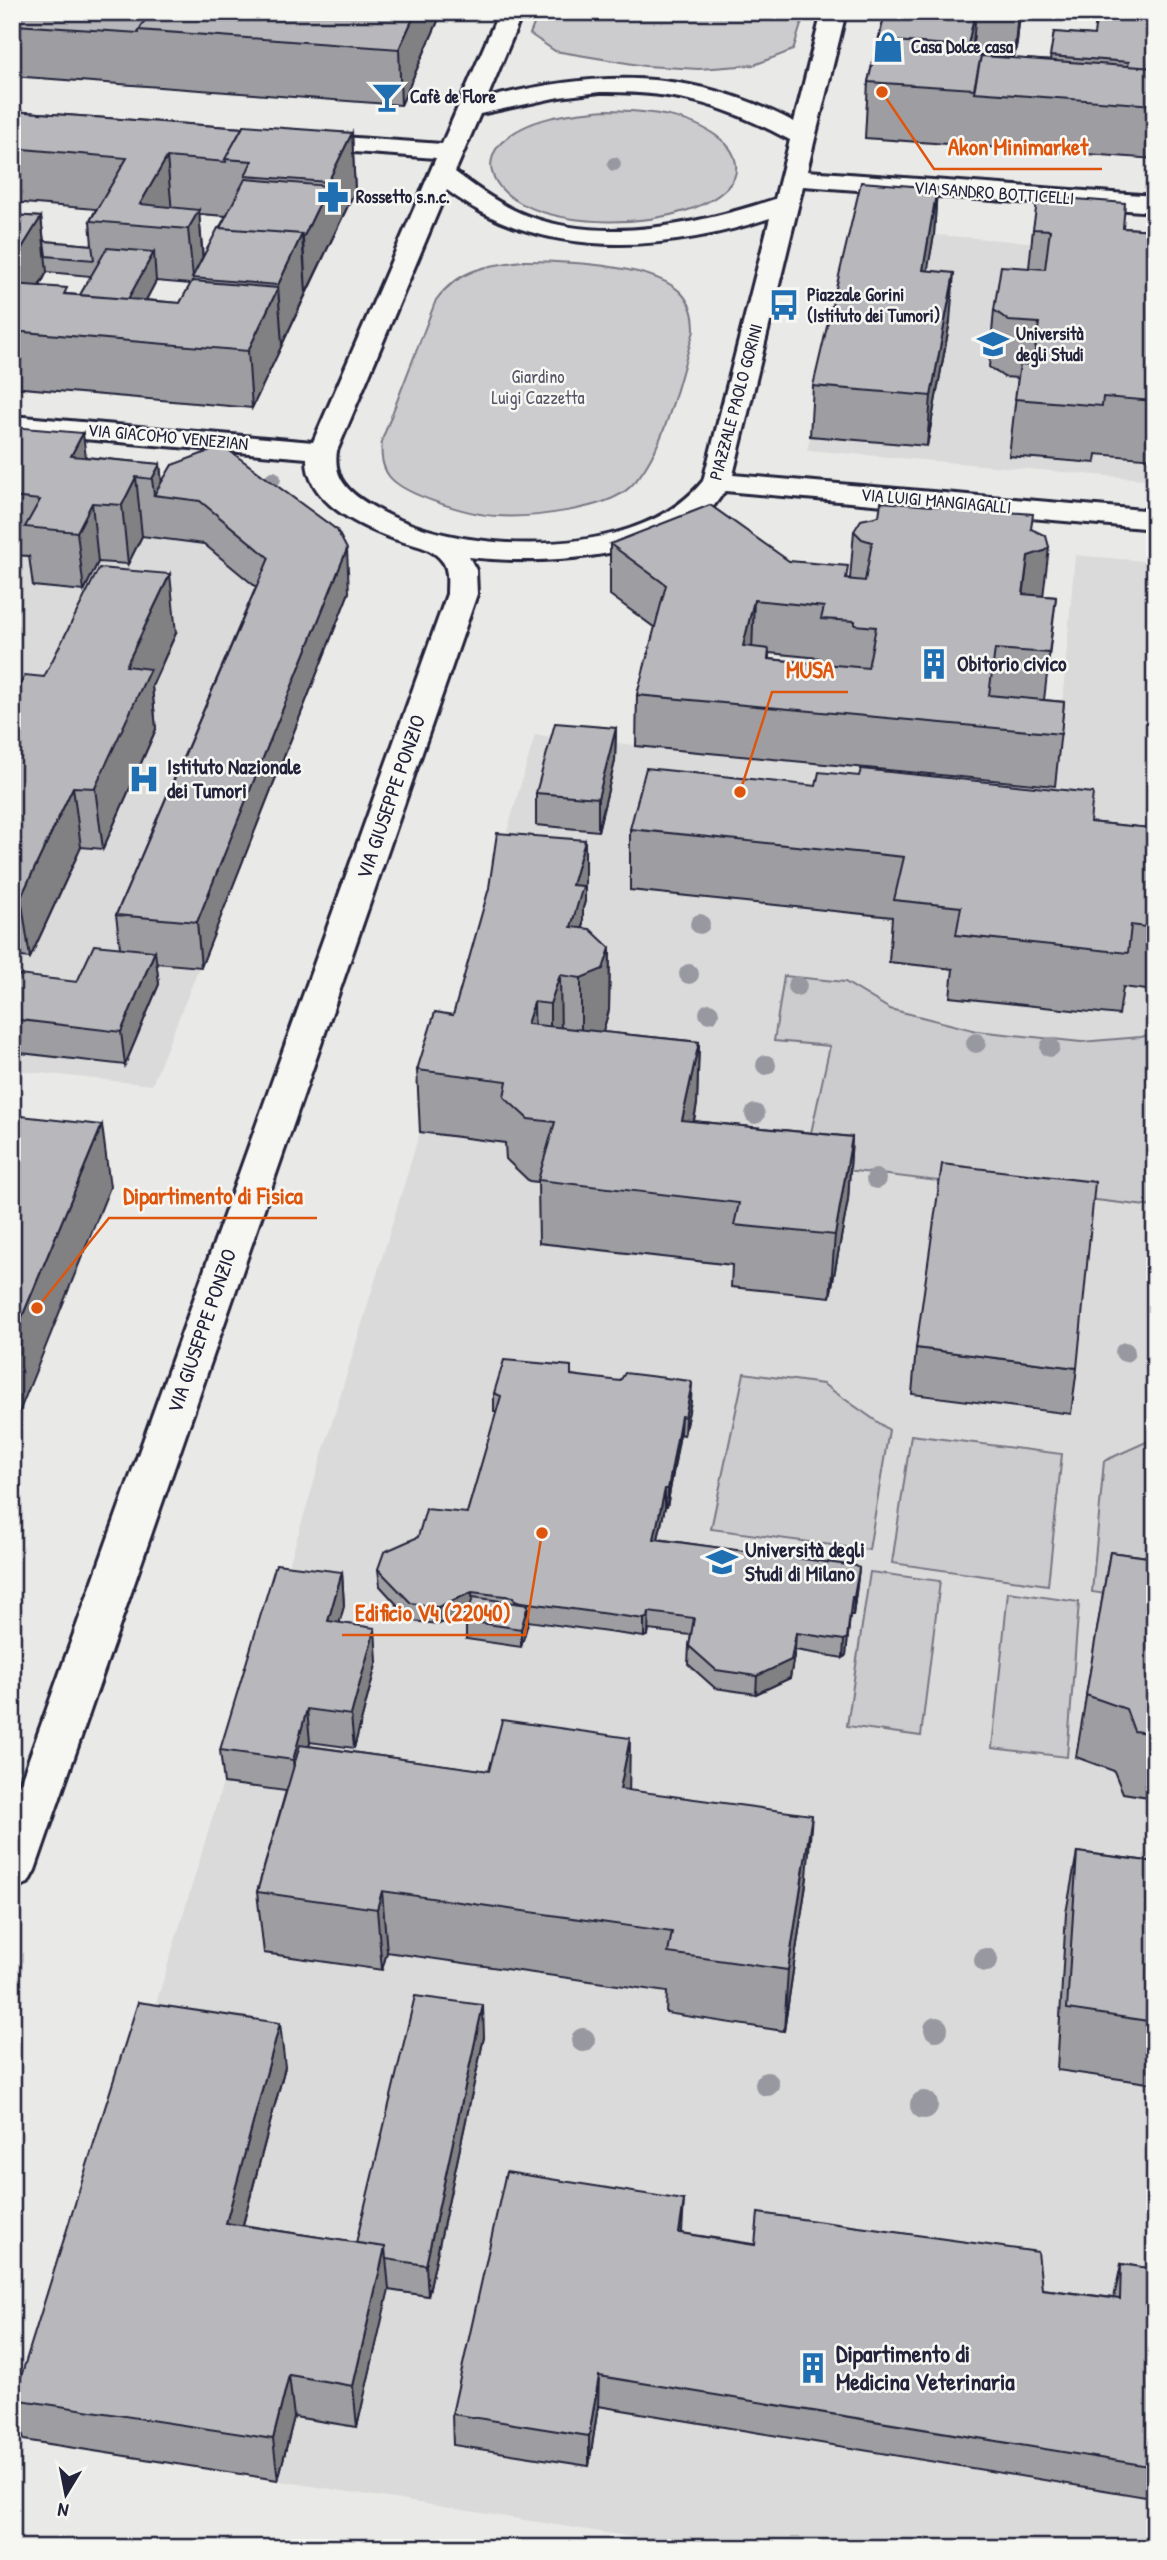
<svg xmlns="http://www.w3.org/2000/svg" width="1167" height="2560" viewBox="0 0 1167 2560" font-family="'Patrick Hand',sans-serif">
	<rect width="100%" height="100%" fill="#e9e9e7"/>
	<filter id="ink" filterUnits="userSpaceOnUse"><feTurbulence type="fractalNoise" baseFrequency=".0143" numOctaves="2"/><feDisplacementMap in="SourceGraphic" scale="14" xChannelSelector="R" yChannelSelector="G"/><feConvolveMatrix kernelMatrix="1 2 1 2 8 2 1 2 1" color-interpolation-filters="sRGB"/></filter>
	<g filter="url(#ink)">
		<path fill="#dadada" d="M859,229L1155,252V480L807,450Z
			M12,463L207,480L339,573L349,592L152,1085L12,1070Z
			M1075,555L1155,562V2548H701L24,2440L420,1132L535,735L1055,786Z"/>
		<path fill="#ccccce" stroke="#777784" stroke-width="2" d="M539,12H805L793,50L754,65L699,69L645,66L555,51L530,34Z
			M606,110C647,111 695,114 726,144C735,153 739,167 734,178C703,236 511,238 492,172C489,162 494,150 501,143C527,117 571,113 606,110Z
			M522,261C562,262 657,263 683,295C692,306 694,317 694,331C679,378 665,453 630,487C607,510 529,518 497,516C472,515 404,496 389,476C381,465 381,453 382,440L436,300C458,270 487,265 522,261Z
			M784,976L845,982L890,1009L977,1031L1081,1042L1141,1037L1155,1033V1207L804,1165L830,1046L774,1041Z
			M744,1373L823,1384L889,1430L869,1550L711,1529Z
			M911,1435L1062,1454L1048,1585L892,1563Z
			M1155,1438V1601L1092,1592L1104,1461Z
			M870,1572L940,1581L921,1736L847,1726Z
			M1008,1592L1079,1602L1067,1757L992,1748Z"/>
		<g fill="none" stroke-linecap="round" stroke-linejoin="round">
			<defs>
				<path id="minor" d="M499,12H523L487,98C597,70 691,68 794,122L822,12H846L807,171L1155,196V212L803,186L733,475L1155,511V529L725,491C719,498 714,507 708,512C652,560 539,565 469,557L476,570L477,594L35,1870L28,1883L12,1889V1806L447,594C447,584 449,571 443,562C432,546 411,545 394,539C359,526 306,502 307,458L12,433V416L313,442L436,158L299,148L290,146L287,141L290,136L299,134L442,144ZM600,92C677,91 722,104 790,140L775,199C699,224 606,245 528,216C501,206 478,189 455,172L480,114L559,97ZM447,190C540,261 664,253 770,218L703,481C683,505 659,519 629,529C552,554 439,547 370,505C348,492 333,478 337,451Z"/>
			</defs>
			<use href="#minor" stroke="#22223b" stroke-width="6"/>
			<use href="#minor" fill="#f6f6f2" fill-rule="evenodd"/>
		</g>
		<g fill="#9898a1">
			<circle cx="614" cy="164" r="7"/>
			<circle cx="273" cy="479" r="8"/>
			<circle cx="700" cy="924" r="10"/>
			<circle cx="689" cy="974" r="10"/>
			<circle cx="797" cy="986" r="10"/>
			<circle cx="709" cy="1013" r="10"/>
			<circle cx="976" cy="1043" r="10"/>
			<circle cx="1050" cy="1047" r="10"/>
			<circle cx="766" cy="1065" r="10"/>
			<circle cx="755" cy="1114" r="10"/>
			<circle cx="876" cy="1179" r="10"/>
			<circle cx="1125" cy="1352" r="10"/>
			<circle cx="986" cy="1960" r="12"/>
			<circle cx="936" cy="2029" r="12"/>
			<circle cx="583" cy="2040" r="12"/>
			<circle cx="767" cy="2084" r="12"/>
			<circle cx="924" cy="2105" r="14"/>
		</g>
		<path fill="#9e9ea2" stroke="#22223b" stroke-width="2" fill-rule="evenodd" d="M12,12H442L401,105L12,76Z
			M885,12H1020L1017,42L1014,57L972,55L1050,61L1054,32L1094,35L1155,12V159L865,138L868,82Z
			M12,111L242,128L352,133L355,191L252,408L12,387V215L41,217L44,241L92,245L90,221L96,209L12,202ZM199,214L226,216L203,257ZM47,272L91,276L80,295L67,294L40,286ZM156,281L191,284L180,303L146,300Z
			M937,188L934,235L927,271L950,321L927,446L810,436L813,386Z
			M1123,228L1155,230V459L1096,454L1095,463L1009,456L1018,378L1004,377L989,367L994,310L1029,268L1033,229Z
			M12,427L86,457L160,464L162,483L172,465L349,592L201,967L156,963L159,984L125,1065L12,1052V989L77,982L120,947L116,915L256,587L204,544L142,536L128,564L98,562L84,591L33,586L29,556L12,555Z
			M1031,529L1043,596L1056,597L1044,700L1064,702L1055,786L636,746L637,695L655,628L610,595V544L789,561L850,579L854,531ZM769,653L819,658V664L769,659Z
			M176,633L152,686L156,729L103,849L81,847L30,958L12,956V700L44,677Z
			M616,728L615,761L598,831L536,825V793Z
			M1153,799H1155V991L1123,987L1119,1015L950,997L953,969L889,962L892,917L630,890V829L1090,822L1148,828Z
			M585,840V901L583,908V928L610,948L609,1010L603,1031L601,1032L699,1042L697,1104L694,1121L852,1137L848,1200L830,1297L731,1287L732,1265L539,1243L538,1182L529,1181L506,1159L505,1143L420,1132L417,1070L453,1015Z
			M916,1348L1077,1368L1071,1414L912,1394Z
			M571,1375L691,1401L684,1435L680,1434L667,1507H665L658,1539L859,1568L853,1615H850L846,1655L843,1658L795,1650L790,1678L756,1694L715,1688L688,1664L689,1646L691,1635L649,1630L648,1635L644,1637L528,1621L521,1647L466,1639V1621L468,1612L439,1624L412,1621L380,1586L378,1569L418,1537L467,1513L497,1412L494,1411V1393Z
			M1110,1552L1155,1558V1798L1123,1793L1114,1771L1076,1757Z
			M342,1572L344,1606L339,1623L377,1661L354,1748L310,1742L309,1746L629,1791L807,1877L784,2031L666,2013L667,1992L387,1952L382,1970L264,1953L257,1892L286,1791L224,1783L220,1750Z
			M1077,1852L1155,1862V2084L1057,2070L1066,1913Z
			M484,2037L428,2296L388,2290L357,2427L294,2417L278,2480L24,2440L14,2399L285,2067L243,2225L356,2243Z
			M682,2233L1042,2289L1114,2298L1121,2264L1155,2269V2548H1151L1152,2498L598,2406L589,2466L453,2445L452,2414Z"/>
		<path fill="#818184" stroke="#22223b" stroke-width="2" d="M416,12H442L401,105L399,49Z
			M975,12H976L972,54L965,88H964L967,49Z
			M1018,12H1020L1017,42L1014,57Z
			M352,133L355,191L306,293L303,238L328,186V182Z
			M167,157L172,212L140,204Z
			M937,188L934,235L919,318L923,270Z
			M199,210L203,265L193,278L188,229Z
			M41,217L47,272L16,326L12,299V264Z
			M302,234L306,293L282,345L278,285Z
			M154,252L156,281L128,334L125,304Z
			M954,273L950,321L927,446L931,396Z
			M278,288L282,345L252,408L248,351Z
			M83,433L90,491L71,456Z
			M160,464L163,496L154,495L152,479Z
			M136,477L142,536L128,564L122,505Z
			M92,503L98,562L84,591L77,532Z
			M1049,547L1043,597L1022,606L1028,556Z
			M347,549L349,592L201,967L197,922Z
			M170,574L176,633L152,686L156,729L103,849L95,788L126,666Z
			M754,600L752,652L743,646Z
			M616,728L615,761L598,831V798Z
			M73,787L81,847L30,958L21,897Z
			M585,840V901L583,908V948L571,927L572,885Z
			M610,948L609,1010L603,1031L581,1040V978Z
			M155,951L159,984L125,1065L121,1032Z
			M560,975L561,1037L550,1066V1004Z
			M534,1002L535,1064L527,1024Z
			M699,1042L697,1104L681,1182L682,1120Z
			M102,1125L110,1187L12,1430V1341Z
			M852,1137L848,1200L830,1297L835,1235Z
			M692,1383L691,1401L684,1435L685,1417Z
			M681,1416L680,1434L667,1507L668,1489Z
			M665,1489V1507L654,1557V1539Z
			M859,1568L857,1586L853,1615L854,1597Z
			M342,1572L344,1606L331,1655L328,1621Z
			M472,1592L473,1610L439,1624L438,1607Z
			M852,1597L846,1655L843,1658L844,1640Z
			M528,1605V1623L521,1647V1629Z
			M649,1612L648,1635L644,1637V1619Z
			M375,1628L377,1661L354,1748L351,1715Z
			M796,1633L795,1650L790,1678L756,1694L757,1676Z
			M307,1709L310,1742L296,1793L293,1760Z
			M630,1738L629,1800L620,1789Z
			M812,1815L807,1877L784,2031L788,1970Z
			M382,1891L387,1952L382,1970L377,1909Z
			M483,2005L484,2037L428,2296L426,2265Z
			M280,2023L285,2067L232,2265L226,2223Z
			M684,2200L682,2232L678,2264L679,2233Z
			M385,2247L389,2289L357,2427L353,2386Z
			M289,2375L294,2417L278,2480L273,2439Z
			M599,2376L598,2406L589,2466V2436Z"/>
		<path fill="#b8b8bc" stroke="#22223b" stroke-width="2" fill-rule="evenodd" d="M12,12H22L16,21H12Z
			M25,12H150L139,30V33L16,25Z
			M150,12H416L399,49L139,30Z
			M885,12H975L967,49L949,48L950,45L879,40Z
			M1097,12H1155V68L1128,66L1129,62L1050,56L1054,32L1094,35Z
			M878,40L950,45L948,53L981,55L974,89L868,82Z
			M981,56L1155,68V105L974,92Z
			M12,111L242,128L225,159L226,162L167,157L140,204L199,210L188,229L90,221L127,158L12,148Z
			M244,125L352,133L328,182L245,176L252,161L225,159Z
			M245,179L328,186L303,238L302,234L220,228Z
			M861,182L937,188L923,270L954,273L931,396L813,386Z
			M1038,196L1125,203L1123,228L1155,230V401L1103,397L1102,406L1015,399L1020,364L1033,365L1039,323L1009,321L994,310L1001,266L1045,269L1050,230L1033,229Z
			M12,215L41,217L12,264Z
			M218,228L302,234L278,285L192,278Z
			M44,241L92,245L94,260L46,256Z
			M107,248L154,252L128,299L80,295Z
			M192,281L278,288L248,351L12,331V284L67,288L64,294L180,303Z
			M12,427L83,433L71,456L160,464L152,479L136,477L122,505L92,503L77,532L25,527L40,500L12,497Z
			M223,446L337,530L347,549L197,922L116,915L269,558L200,501L154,495L172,465Z
			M881,502L1033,514L1031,529L1046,536L1049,547L1044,551L1028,556L1023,594L1056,597L1049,653L995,649L989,695L1064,702L1061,734L637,695L666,585L610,544L710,505L789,561L848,566L846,579L865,581L872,542L862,539L854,531L861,520L879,516ZM754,600L824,607L821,619L855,621V625L876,627L868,668L768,659L769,649L743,646Z
			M99,568L170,574L126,666L150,669L95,788L73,787L21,897L12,896V700L25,675L44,677Z
			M555,723L616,728L598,798L536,793Z
			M646,768L816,786L819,772L859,776L861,769L1093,793L1090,822L1150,828L1153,799H1155V928L1131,925L1128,953L956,935L961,907L894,900L904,857L630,829Z
			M497,833L585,840L572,885L583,886L571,927L590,929L610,948L603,969L581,978L560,975L550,1004L534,1002L527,1024L699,1042L682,1120L852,1137L835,1235L734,1225L739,1203L538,1180L555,1122L528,1119L504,1097L507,1081L417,1070L435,1012L453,1015L489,888Z
			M94,945L155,951L121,1032L12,1019V989L19,975L77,982Z
			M12,1115L102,1125L12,1341Z
			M942,1164L1095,1182L1077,1368L916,1348Z
			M504,1360L571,1366V1375L620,1381L625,1373L690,1381L692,1383L685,1417L681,1416L668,1489H665L654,1539L856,1566L859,1568L854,1597H852L847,1638L844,1640L796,1633L791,1660L757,1676L716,1670L689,1646L694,1618L649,1612L648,1617L644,1619L515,1601L513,1597L472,1592L438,1607L411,1603L378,1569L384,1552L418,1537L426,1509L467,1513L501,1396L494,1393Z
			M1110,1552L1155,1558V1734L1134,1731L1126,1709L1086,1695Z
			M276,1564L342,1572L328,1621L375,1628L351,1715L307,1709L293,1760L220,1750Z
			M473,1597L528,1605L521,1629L466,1621Z
			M502,1720L630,1738L620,1789L812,1815L788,1970L668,1953L672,1932L382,1891L377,1909L257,1892L300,1745L489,1771Z
			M1077,1852L1155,1862V2022L1067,2009Z
			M415,1996L483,2005L426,2265L386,2259L385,2247L356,2243Z
			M138,2002L280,2023L226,2223L385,2247L353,2386L289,2375L273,2439L14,2399Z
			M506,2172L684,2200L679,2233L755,2245L758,2213L1038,2252L1042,2289L1120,2299L1121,2264L1155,2269V2467L599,2376L589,2436L452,2414Z"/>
	</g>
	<defs>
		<symbol id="shop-bare" viewBox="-9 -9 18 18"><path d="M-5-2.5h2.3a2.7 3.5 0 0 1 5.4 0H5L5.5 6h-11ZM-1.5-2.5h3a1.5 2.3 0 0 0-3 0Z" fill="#1f6fb2" stroke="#f6f6f2" stroke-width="2.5" paint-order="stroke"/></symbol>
		<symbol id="bar-bare" viewBox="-9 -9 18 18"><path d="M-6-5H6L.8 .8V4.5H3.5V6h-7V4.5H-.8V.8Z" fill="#1f6fb2" stroke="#f6f6f2" stroke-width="2.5" paint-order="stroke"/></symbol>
		<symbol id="pharmacy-bare" viewBox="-9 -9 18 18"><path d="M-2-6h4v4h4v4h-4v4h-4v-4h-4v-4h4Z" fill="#1f6fb2" stroke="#f6f6f2" stroke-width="2.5" paint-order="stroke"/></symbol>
		<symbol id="bus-bare" viewBox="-9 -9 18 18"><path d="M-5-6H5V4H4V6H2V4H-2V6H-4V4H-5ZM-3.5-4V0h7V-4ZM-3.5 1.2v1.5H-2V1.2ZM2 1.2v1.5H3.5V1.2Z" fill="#1f6fb2" stroke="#f6f6f2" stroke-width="2.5" paint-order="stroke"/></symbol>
		<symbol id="university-bare" viewBox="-9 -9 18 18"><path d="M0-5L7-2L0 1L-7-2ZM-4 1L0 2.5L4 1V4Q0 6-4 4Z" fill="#1f6fb2" stroke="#f6f6f2" stroke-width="2.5" paint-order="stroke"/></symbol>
		<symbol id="building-bare" viewBox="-9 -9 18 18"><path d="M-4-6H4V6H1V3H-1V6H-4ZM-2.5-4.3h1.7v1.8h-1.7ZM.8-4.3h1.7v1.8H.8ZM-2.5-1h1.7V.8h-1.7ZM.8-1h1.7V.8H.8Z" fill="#1f6fb2" stroke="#f6f6f2" stroke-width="2.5" paint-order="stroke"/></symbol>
		<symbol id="hospital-bare" viewBox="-9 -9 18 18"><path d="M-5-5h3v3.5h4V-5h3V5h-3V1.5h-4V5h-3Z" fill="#1f6fb2" stroke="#f6f6f2" stroke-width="2.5" paint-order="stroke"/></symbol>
	</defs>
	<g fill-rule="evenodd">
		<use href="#shop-bare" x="866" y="25" width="44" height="44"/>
		<use href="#bar-bare" x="365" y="75" width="44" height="44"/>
		<use href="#pharmacy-bare" x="311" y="175" width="44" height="44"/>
		<use href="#bus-bare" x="762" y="283" width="44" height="44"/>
		<use href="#university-bare" x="971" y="322" width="44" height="44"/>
		<use href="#building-bare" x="912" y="642" width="44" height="44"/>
		<use href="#hospital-bare" x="122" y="757" width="44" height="44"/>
		<use href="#university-bare" x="700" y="1540" width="44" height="44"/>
		<use href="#building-bare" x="791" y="2346" width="44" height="44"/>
	</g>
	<g text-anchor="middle" stroke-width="5" stroke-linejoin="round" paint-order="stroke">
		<g font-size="18" font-weight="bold" fill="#22223b" stroke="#f6f6f2" text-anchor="start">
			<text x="911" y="53">Casa Dolce casa</text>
			<text x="410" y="103">Cafè de Flore</text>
			<text x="356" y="203">Rossetto s.n.c.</text>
			<text x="807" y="301">Piazzale Gorini<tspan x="807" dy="21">(Istituto dei Tumori)</tspan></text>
			<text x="1016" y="340">Università<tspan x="1016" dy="21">degli Studi</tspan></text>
		</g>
		<g font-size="18" fill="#22223b" stroke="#f6f6f2">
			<text transform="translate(994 193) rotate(4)" y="6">VIA SANDRO BOTTICELLI</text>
			<text transform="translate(736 402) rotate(-75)" y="6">PIAZZALE PAOLO GORINI</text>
			<text transform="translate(168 437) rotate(5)" y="6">VIA GIACOMO VENEZIAN</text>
			<text transform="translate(936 501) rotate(5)" y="6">VIA LUIGI MANGIAGALLI</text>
		</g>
		<g font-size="18" fill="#555567" stroke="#f6f6f2">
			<text x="538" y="383">Giardino<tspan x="538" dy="21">Luigi Cazzetta</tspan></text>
		</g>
		<g font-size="21" font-weight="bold" fill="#22223b" stroke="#f6f6f2" text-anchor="start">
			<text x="957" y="671">Obitorio civico</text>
			<text x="167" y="774">Istituto Nazionale<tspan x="167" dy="24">dei Tumori</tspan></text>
			<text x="745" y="1557">Università degli<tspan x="745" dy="24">Studi di Milano</tspan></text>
		</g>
		<g font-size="21" fill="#22223b" stroke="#f6f6f2">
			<text transform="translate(391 797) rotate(-71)" y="7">VIA GIUSEPPE PONZIO</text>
			<text transform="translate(202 1331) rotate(-71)" y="7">VIA GIUSEPPE PONZIO</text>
		</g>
		<g font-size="24" font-weight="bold" fill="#22223b" stroke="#f6f6f2" text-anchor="start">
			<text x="836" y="2362">Dipartimento di<tspan x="836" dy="28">Medicina Veterinaria</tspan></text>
		</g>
	</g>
	<path fill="none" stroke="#de560e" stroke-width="2.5" d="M882 92L934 169H1102M740 792L772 692H848M37 1308L109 1218H317M542 1533L525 1635H342"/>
	<g fill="#de560e" stroke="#f6f6f2" stroke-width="2.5">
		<circle cx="882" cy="92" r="7"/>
		<circle cx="740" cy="792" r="7"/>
		<circle cx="37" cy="1308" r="7"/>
		<circle cx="542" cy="1533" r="7"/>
	</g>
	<g font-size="23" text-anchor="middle" font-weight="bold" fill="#de560e" stroke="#f6f6f2" stroke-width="5" stroke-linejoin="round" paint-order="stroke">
		<text x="1018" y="155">Akon Minimarket</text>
		<text x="810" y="678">MUSA</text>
		<text x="213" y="1204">Dipartimento di Fisica</text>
		<text x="433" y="1621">Edificio V4 (22040)</text>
	</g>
	<rect width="1167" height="2560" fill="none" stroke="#f6f6f2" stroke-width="42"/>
	<rect x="21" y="21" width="1125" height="2518" fill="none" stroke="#22223b" stroke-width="2.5" filter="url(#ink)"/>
	<g transform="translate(66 2494) rotate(190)" stroke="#f6f6f2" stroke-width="5" paint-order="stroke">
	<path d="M0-5L12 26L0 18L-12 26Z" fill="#22223b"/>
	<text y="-10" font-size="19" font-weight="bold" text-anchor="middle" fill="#22223b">N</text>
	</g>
</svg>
